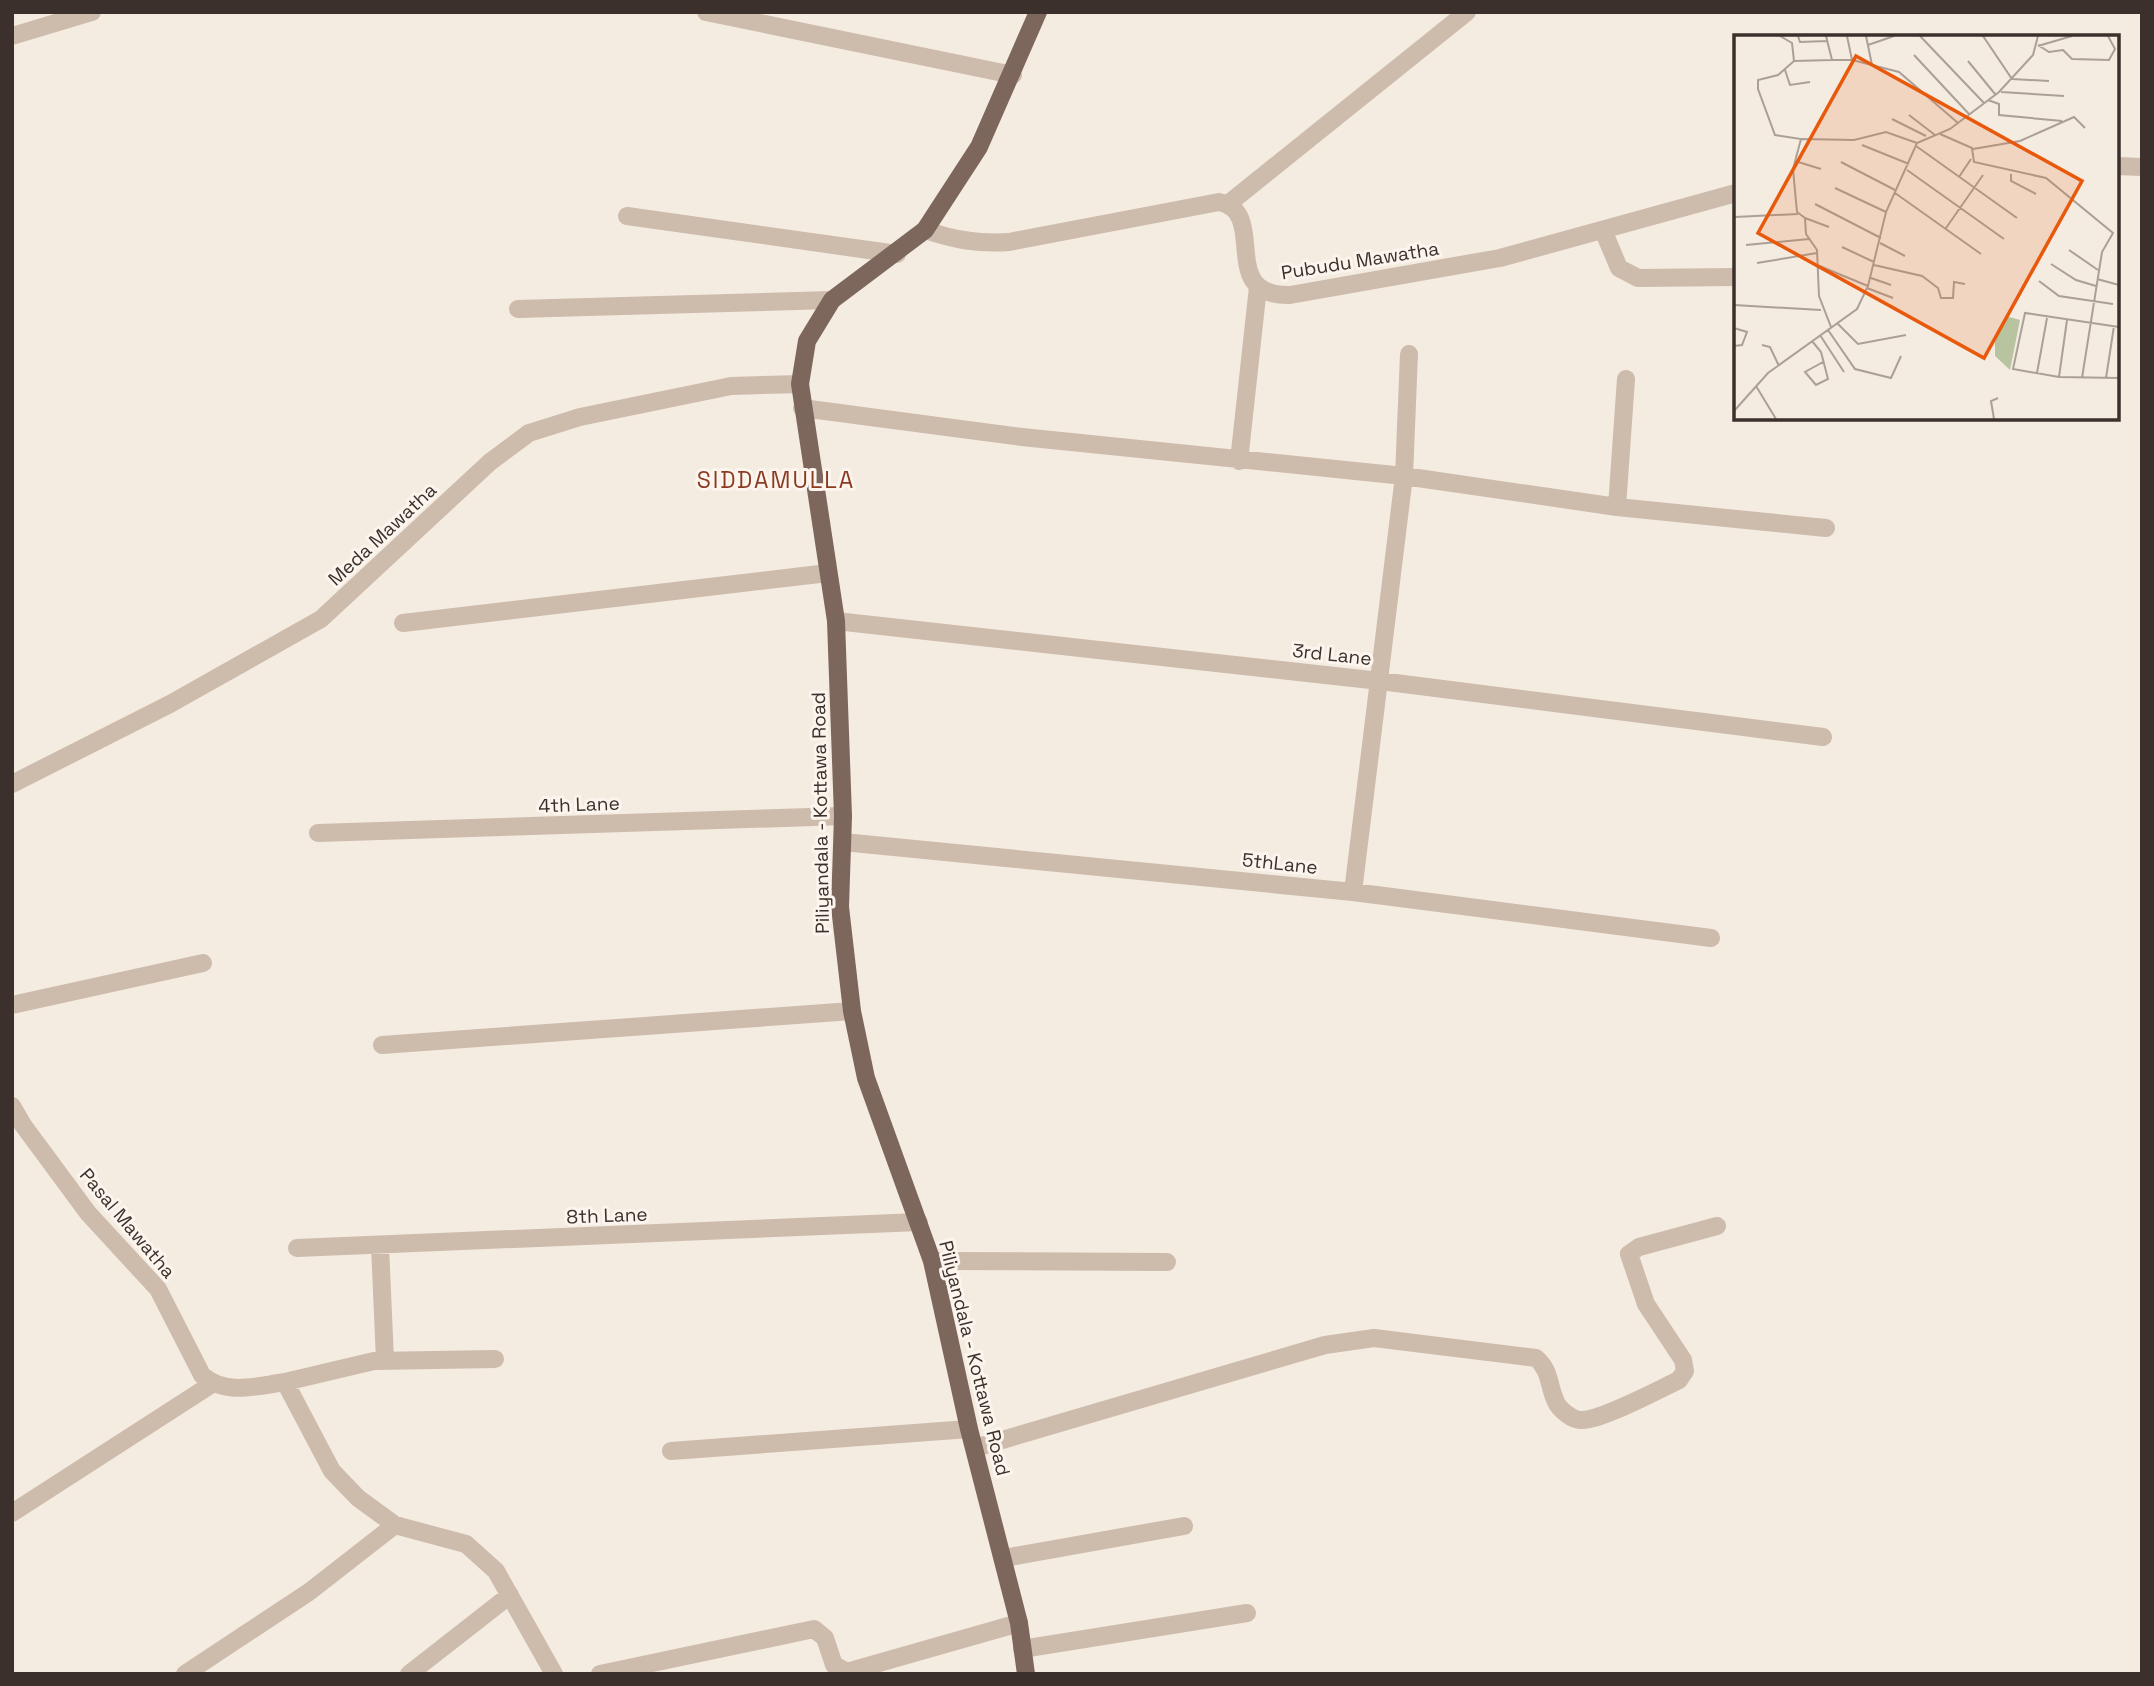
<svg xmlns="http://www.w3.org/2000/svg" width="2154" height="1686" viewBox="0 0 2154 1686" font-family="'Space Grotesk',sans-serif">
	<rect width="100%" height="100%" fill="#f4ebe1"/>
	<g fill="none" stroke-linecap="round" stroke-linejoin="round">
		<path stroke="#cdbbac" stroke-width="18" d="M706,12L1013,75
			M12,36L92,12
			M1228,204L1467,12
			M627,216L897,254
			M1603,230L1619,268L1638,278L1736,277
			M518,309L832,300
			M802,408L1022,437L1404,476L1617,507L1826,528
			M1239,461L1258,287
			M1617,507L1626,379
			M836,621L1380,681L1823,737
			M403,623L828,573
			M12,784L170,704L321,619L490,462L529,433L580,417L731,386L800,384
			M318,833L843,816
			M843,842L1353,892L1711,938
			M1353,892L1404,476L1409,354
			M12,1005L203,963
			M382,1045L852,1011
			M12,1106L23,1125L88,1213L158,1289L202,1375C226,1396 256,1386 285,1382L332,1471L358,1498L395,1525L466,1544L496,1571L554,1674
			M380,1246L385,1360
			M297,1248L919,1222
			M932,1261L1167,1262
			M285,1382L374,1361L495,1359
			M975,1448L1325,1345L1374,1338L1536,1358C1551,1371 1548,1385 1556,1402C1559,1409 1573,1421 1582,1420C1602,1420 1658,1390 1679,1380L1685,1371L1683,1360L1646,1304L1629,1254L1639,1247L1717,1226
			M671,1451L969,1429
			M12,1513L212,1384
			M1004,1558L1184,1526
			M1022,1649L1247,1613
			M185,1674L309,1592L395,1525
			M409,1674L510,1595
			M600,1674L814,1629L825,1638L834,1665L847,1672L1019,1623"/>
		<path stroke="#cdbbac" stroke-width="18" d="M2117,166L2142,167
			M925,230C955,240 978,244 1009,242L1219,202C1270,212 1216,297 1290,295L1500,258L1736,193"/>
		<path stroke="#7d675c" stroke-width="18" d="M1026,1674L1019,1623L969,1429L932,1261L866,1078L852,1011L840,907L843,816L836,621L800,384L807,341L832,300L925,230L979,147L1038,12"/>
	</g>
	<g text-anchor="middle" stroke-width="6" stroke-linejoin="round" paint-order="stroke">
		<g font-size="19" fill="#3b302b" stroke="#fbf5ee">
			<text transform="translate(1360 260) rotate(-9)" y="7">Pubudu Mawatha</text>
			<text transform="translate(382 534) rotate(-43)" y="7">Meda Mawatha</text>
			<text transform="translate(1332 654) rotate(6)" y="7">3rd Lane</text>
			<text transform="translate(579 804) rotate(-2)" y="7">4th Lane</text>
			<text transform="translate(820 813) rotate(-91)" y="7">Piliyandala - Kottawa Road</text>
			<text transform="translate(1280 863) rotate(6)" y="7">5thLane</text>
			<text transform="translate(607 1215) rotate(-2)" y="7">8th Lane</text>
			<text transform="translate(128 1223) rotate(50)" y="7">Pasal Mawatha</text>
			<text transform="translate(975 1358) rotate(76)" y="7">Piliyandala - Kottawa Road</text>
		</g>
		<g font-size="23" letter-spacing="2" fill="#8c3b22" stroke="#fbf5ee">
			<text x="776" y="488">SIDDAMULLA</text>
		</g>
	</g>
	<g transform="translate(1734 35)">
		<rect width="385" height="385" fill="#f4ebe1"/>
		<path d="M272,281L286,285L276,335L261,321V305Z" fill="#b8c4a0"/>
		<path fill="none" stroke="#aaa098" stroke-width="2" d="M46,1L58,8L60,26L98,25M64,1L66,7L93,6M92,1L98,25H118M113,1L118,25L165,37L224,88M132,1L138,30M186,1L250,68M249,1L278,44L315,46M134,10L160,1M304,10L315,17L329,15L338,24L375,25L381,14L374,1M304,11L338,1M180,20L235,79M60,26L44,40L24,45V54L41,100L67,104L59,134L63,177L71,183L72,199L83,215L85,261L97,292M234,26L261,59M51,35L56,50L76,47M267,57L330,61M254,65L265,69V80L328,86M175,80L201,100M158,84L192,101M206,99L238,113L240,127L312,143L379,198L368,217L348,343M67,104L120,105L152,97L183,108M128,110L175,129M182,111L283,183M239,114L286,106L340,82L351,93M61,126L87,134M107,127L161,155M173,135L270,204M277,139V146L302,159M225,142L237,124M101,153L152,177M161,158L247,219M81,169L147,203M1,182L64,179M71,183L95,192M212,193L249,140M146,208L171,221M12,210L75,204M108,212L140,227M335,215L364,235M23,228L83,218M317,229L342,245L362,251M83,230L134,251M140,230L188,241L204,253L207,263H219L220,247L231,249M137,243L157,250M363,244L385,250M305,246L325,261L379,269M133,253L159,263M0,270L87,275M103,288L124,309L172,300M385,292L291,278L279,334L325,342L385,343M0,293L13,297L8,310L0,311M94,295L121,334L157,343L167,321M86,300L110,337M78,306L87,317L94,344L82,350L71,337L89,327M28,310L36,312L45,331M303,338L313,283M325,342L333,285M372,343L380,291M22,351L42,384M0,376L34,338L123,274L134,251L152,177L183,108L216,94L265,57L299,20L304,1M260,384L257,366L264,363"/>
		<path fill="#e8590c" fill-opacity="0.15" stroke="#e8590c" stroke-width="3.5" d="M122,21L348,146L250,323L24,198Z"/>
		<rect width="385" height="385" fill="none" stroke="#3b302b" stroke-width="3.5"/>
	</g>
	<rect width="2154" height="1686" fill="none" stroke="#3b302b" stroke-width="28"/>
</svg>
